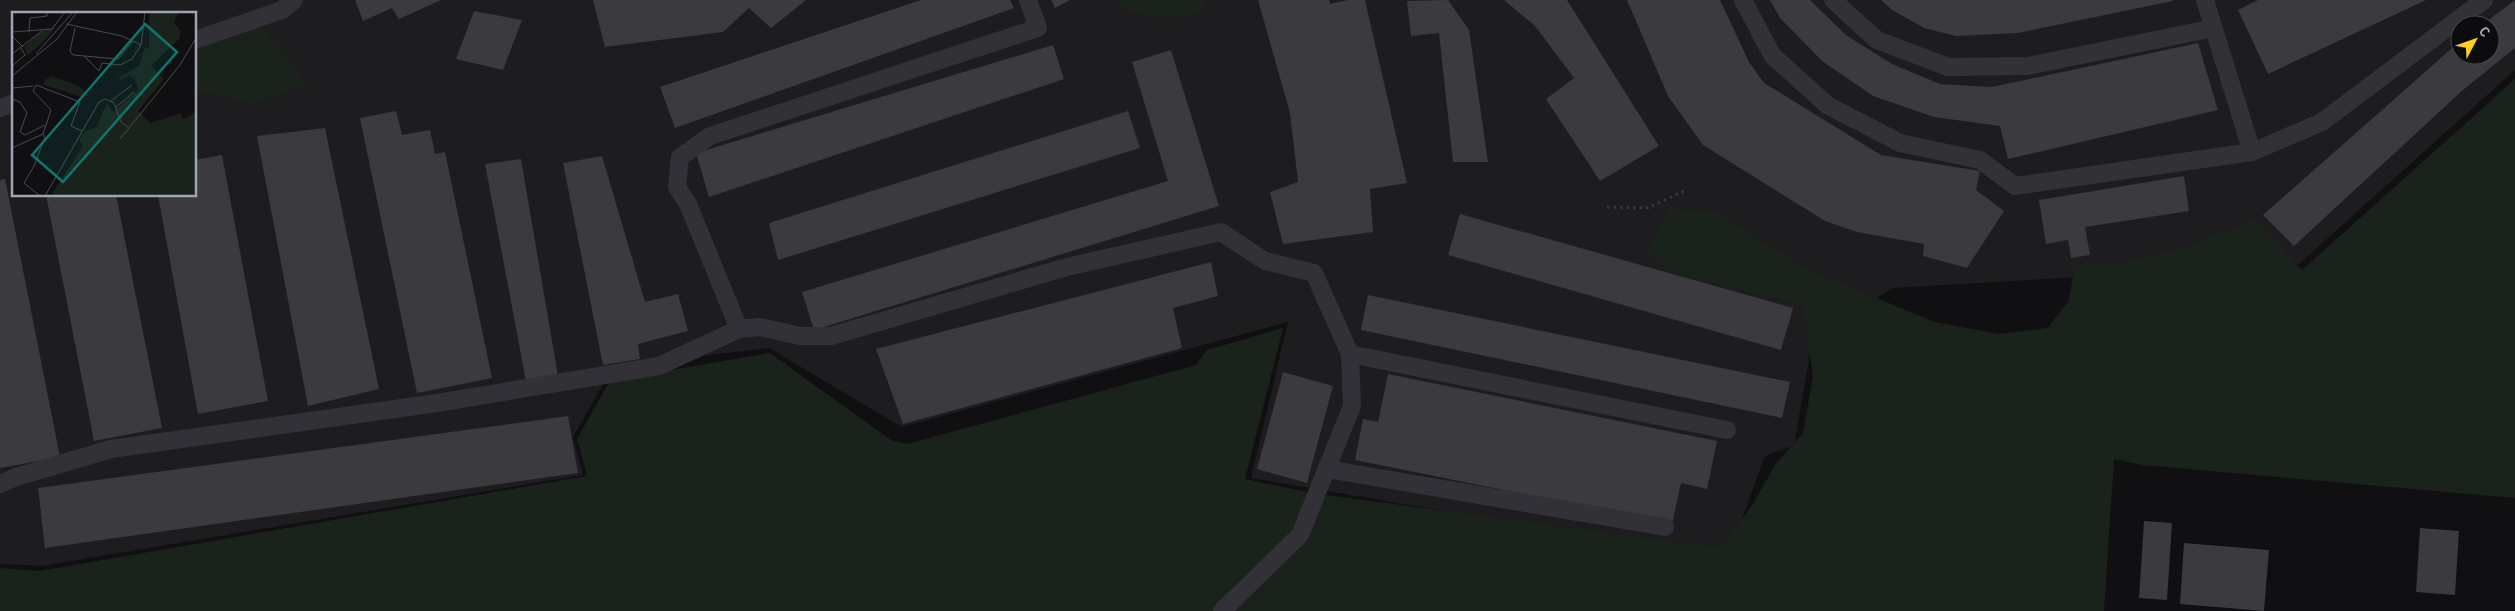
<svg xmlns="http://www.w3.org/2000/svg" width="2515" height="611" viewBox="0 0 2515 611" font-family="Overpass,sans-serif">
	<rect width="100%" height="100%" fill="#101012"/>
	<path fill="#1d1c1f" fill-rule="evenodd" d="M0,0H2515V70L2299,264L1893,288L1813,337L1794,445L1765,456L1727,559L1251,478L1288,322L902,427L769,348L613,366L573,437L583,475L41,566L0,564ZM14,14H195V195H14ZM2460,25H2490V55H2460Z"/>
	<path fill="#1a221c" d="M1119,0H1206L1198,13L1163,19L1123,10Z
		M261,26L307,84L254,104L217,94L195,91V49Z
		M2515,79V498L2142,465L2114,459L2104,611H0V568L39,571L587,476L577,439L612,377L665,371L770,353L891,440L907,444L1196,365L1207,350L1283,328L1245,479L1312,493L1721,548L1753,504L1775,465L1803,433L1813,376L1803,305L1672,273L1648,248L1670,209L1716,212L1806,269L1935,322L1998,334L2048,328L2069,300L2075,266L2123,262L2178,250L2255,219L2302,270Z"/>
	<path fill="#3a3a3f" d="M355,0H441L399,19L392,8L363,21Z
		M593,0H806L771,28L749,8L723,32L605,47Z
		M921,0H1010L1014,8L675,128L660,87Z
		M1051,0H1070L1055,8Z
		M1258,0H1329L1330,4L1348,0H1365L1407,183L1370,189L1373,232L1283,244L1270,192L1298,182L1290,113Z
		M1448,0L1469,30L1488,162H1453L1439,33L1411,36L1407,1Z
		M1504,0H1567L1659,146L1600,181L1546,99L1574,78L1535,26Z
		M1627,0H1720L1749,62L1764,83L1881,155L1980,171L1976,190L2004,211L1967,268L1923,256L1924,244L1857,232L1825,221L1703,145L1668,96Z
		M1770,0H1810L1846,35L1892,64L1940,84L1992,87L2198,43L2218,110L2008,159L2000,126L1934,117L1873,96L1822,61L1780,18Z
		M1881,0H2173V1L2018,33L1956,36L1924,28L1892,10Z
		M2258,0H2426L2268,74L2238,10Z
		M2515,0V48L2463,90L2294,246L2263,215L2460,41V55H2490V25H2482Z
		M474,11L522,20L503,70L456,59Z
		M1053,45L1064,79L709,197L696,153Z
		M1171,50L1219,206L814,330L802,292L1168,181L1132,62Z
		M396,111L402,135L430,130L435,154L445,152L492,378L417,393L360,118Z
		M1128,111L1140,148L778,260L769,223Z
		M325,128L379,389L308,406L257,136Z
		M222,155L268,401L198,414L158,195H195V160Z
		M602,156L645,302L678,294L688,331L638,344L640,359L603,365L563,163Z
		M521,159L558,376L526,381L485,164Z
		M2184,176L2189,211L2085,227L2090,255L2071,258L2068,240L2046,244L2039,200Z
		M5,179L60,457L0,468V180Z
		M46,195H116L162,428L94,441Z
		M1460,214L1793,308L1781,350L1448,255Z
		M1211,262L1218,296L1173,308L1182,348L903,424L876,349Z
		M1368,295L1790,382L1782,418L1361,330Z
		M1283,372L1333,386L1307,483L1257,469Z
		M1388,374L1717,441L1707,489L1681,483L1672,524L1355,460L1363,419L1378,422Z
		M568,416L578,473L45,548L38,488Z
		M2144,521L2172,523L2167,600L2139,598Z
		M2420,528L2459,531L2455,595L2416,592Z
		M2184,543L2269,550L2264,611L2180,604Z"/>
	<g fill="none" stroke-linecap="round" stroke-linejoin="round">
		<path stroke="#37383e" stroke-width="3" stroke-dasharray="2.5 4" stroke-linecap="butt" d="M1607,207L1648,208L1684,191"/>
		<path stroke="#313137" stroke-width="18" d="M1743,0L1772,55L1827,105L1900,143L1980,160L2015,186L2252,152
			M1833,0L1877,40L1948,67L2028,66L2214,28
			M2205,0L2252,152L2322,122L2484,0
			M195,40L282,10L294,0
			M0,108L14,103
			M739,329L688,204L677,187L680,157L710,136L1038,28L1028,0
			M1350,354L1727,430
			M1327,469L1665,527
			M0,484L16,477L111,449L437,403L659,366L739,329L760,327L800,336H831L1067,267L1221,232L1265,261L1314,273L1350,354L1352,406L1300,535L1222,611"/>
	</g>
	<g transform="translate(12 12)">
		<rect width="184" height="184" fill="#101012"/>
		<path d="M140,0H167L162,11L169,19L167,27L139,54L152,67L126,99L139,111L168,101L172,107L184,100V178L181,184H39L71,134L67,128L73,119L84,116L95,91L101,100L126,78L124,69L117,63L109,68L106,66L127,54L133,36L137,35V4ZM43,16L30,31L16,43L12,35L30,19ZM40,64L67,74L74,81L71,85L32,73L33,68Z" fill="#1a221c"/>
		<path fill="none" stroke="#4a4b52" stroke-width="1" d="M54,12L110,24L129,33L133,0M63,16L58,39L61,43L106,47L121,29M0,20L40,17L53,0M17,20L18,6L35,4V0M0,24L11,35M0,42L30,19M24,42L61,0M72,44L87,59L90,51L108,53L120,47L129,33M0,54L13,43L9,36M0,64L45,27L65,0M0,76L21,74M0,87L8,90L15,101L8,120L13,123L33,113M99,89L120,73M104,95L122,80M31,122L39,98L21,79L24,73L68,90L59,114L70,119M108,127L168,53L184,26M0,136L31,122L33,125L22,154L12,171L28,184M33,184L87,90L93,87L102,91L109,110L116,115"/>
		<path fill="#0f766e" fill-opacity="0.15" stroke="#0f766e" stroke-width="2.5" d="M133,12L165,40L51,170L20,143Z"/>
		<rect width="184" height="184" fill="none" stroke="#a1a4b3" stroke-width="2.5"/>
	</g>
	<g transform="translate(2475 40) rotate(49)"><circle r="24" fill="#0c0b0d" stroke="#48484f"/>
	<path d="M0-4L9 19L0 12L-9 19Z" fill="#facf20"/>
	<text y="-8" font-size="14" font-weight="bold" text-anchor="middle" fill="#a1a4b3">С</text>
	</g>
</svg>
